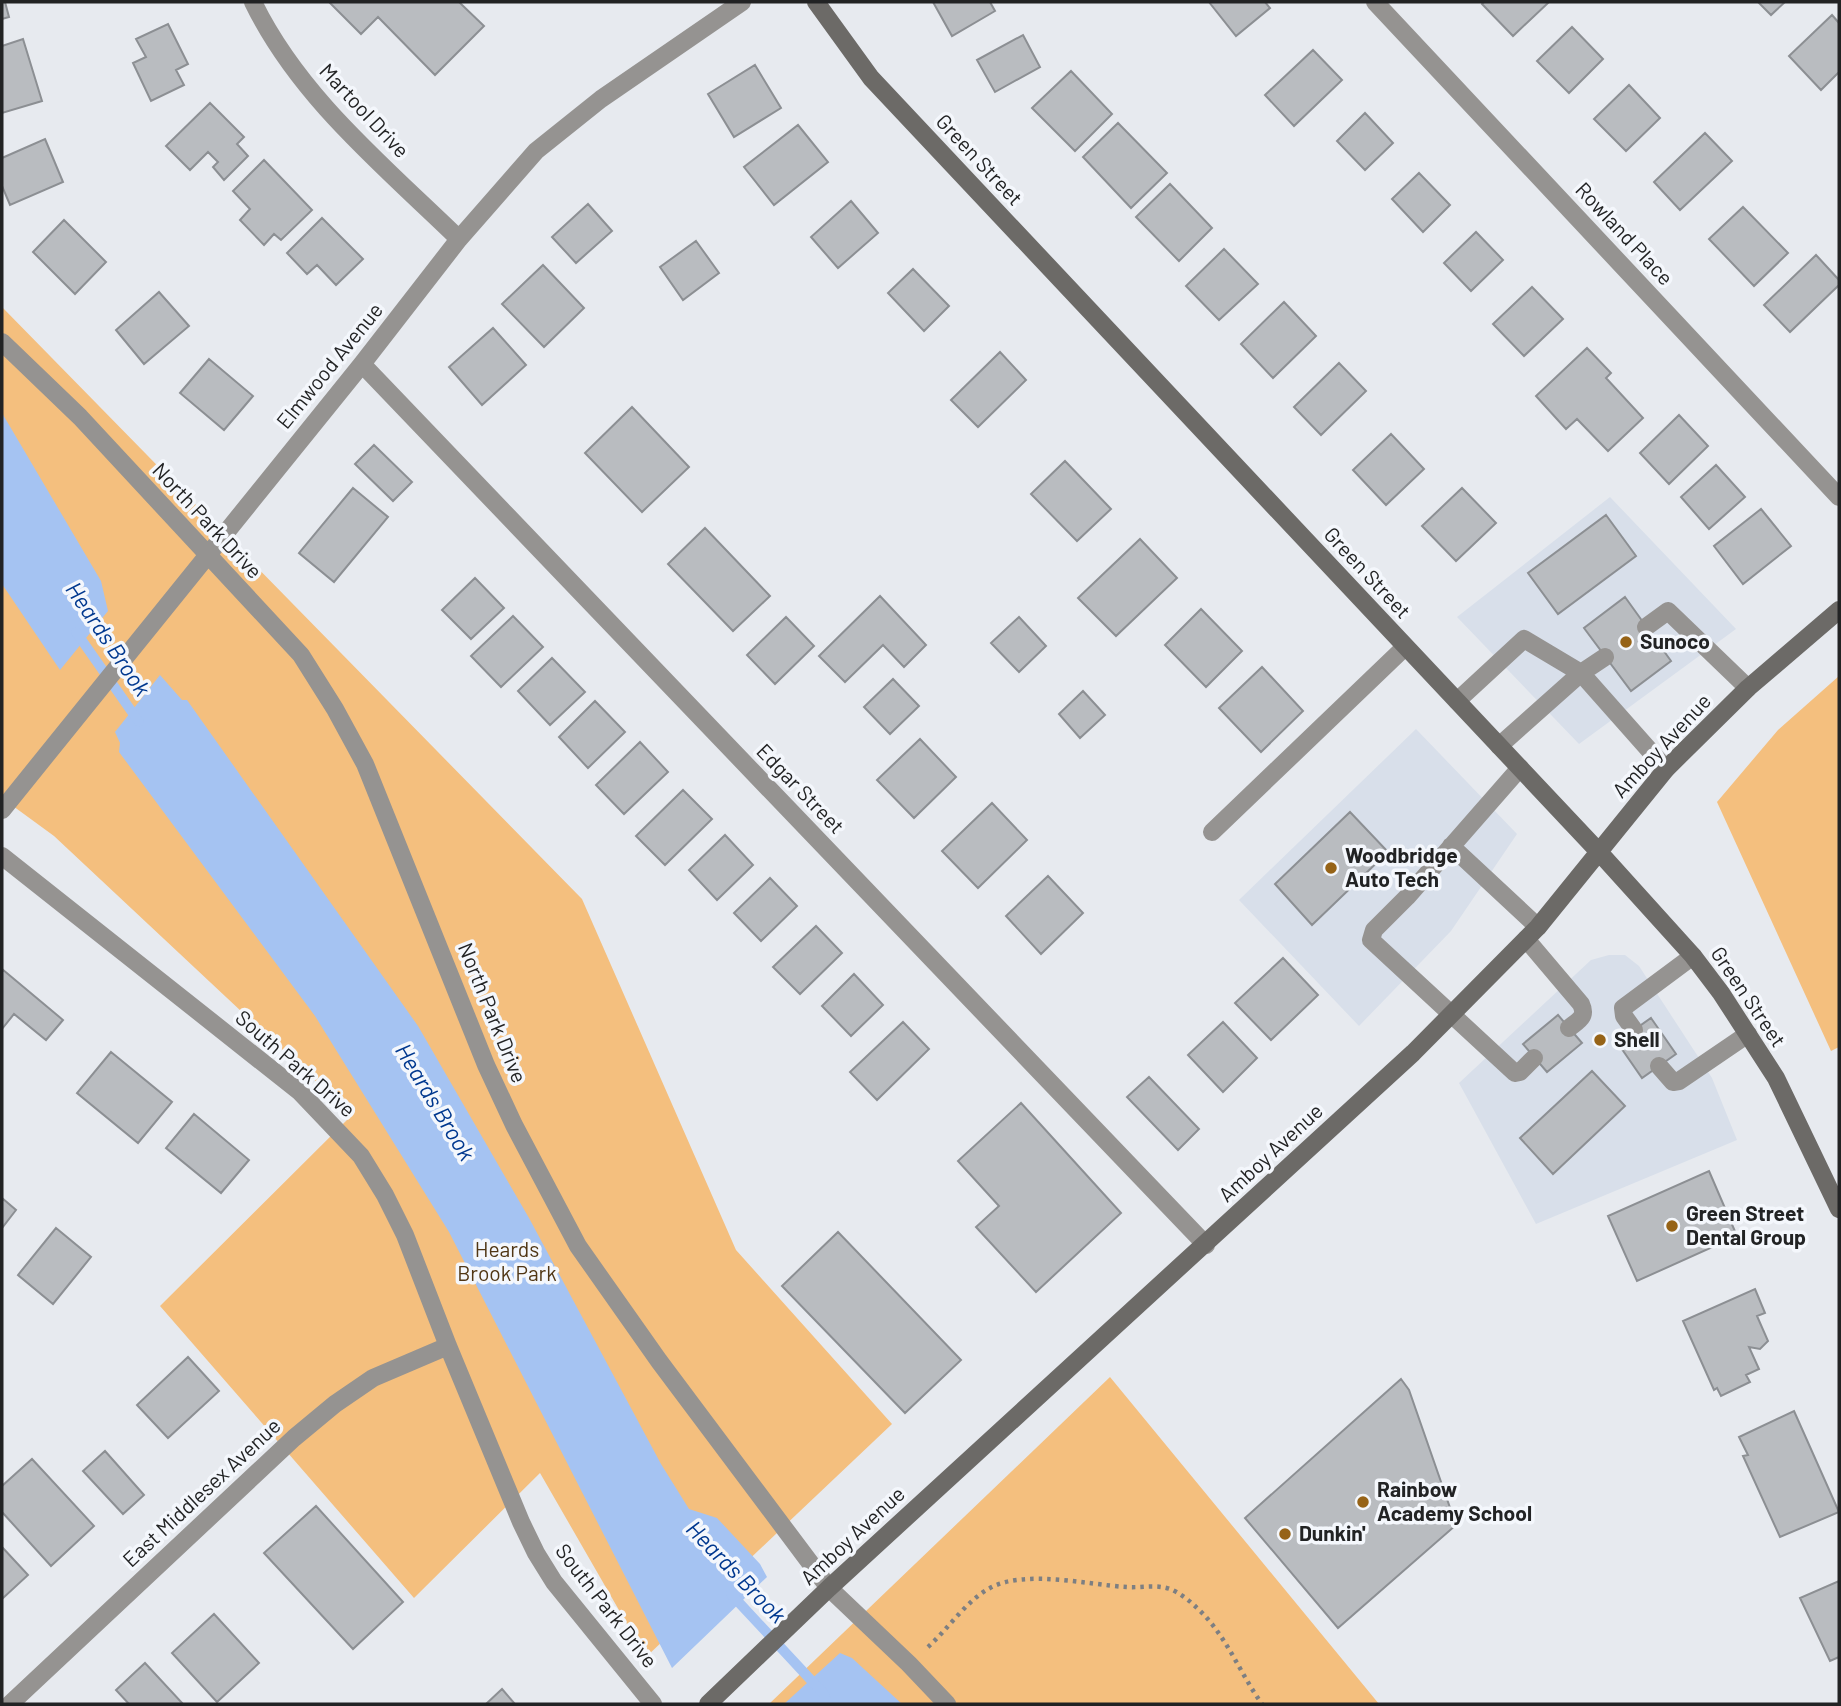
<svg xmlns="http://www.w3.org/2000/svg" width="1841" height="1706" viewBox="0 0 1841 1706" font-family="Barlow,sans-serif">
	<rect width="100%" height="100%" fill="#e7eaef"/>
	<path fill="#d8dfea" d="M1610,497L1736,629L1579,744L1457,617Z
		M1416,729L1517,834L1451,931L1359,1026L1239,900Z
		M1609,955H1625L1639,966L1712,1078L1737,1140L1536,1224L1459,1083L1591,960Z"/>
	<path fill="#f4bf7e" d="M2,307L582,899L736,1250L892,1424L646,1657L540,1473L414,1598L160,1306L352,1115L54,836L2,798Z
		M1839,676V1047L1831,1051L1717,802L1778,730Z
		M1110,1377L1379,1704H769Z"/>
	<path fill="#a5c3f2" d="M2,413L101,581L108,611L60,670L2,584Z
		M160,675L182,700H187L418,1026L529,1218L661,1464L689,1509L717,1518L760,1564L767,1577L672,1668L449,1232L315,1016L119,752L120,743L115,732Z
		M840,1653L852,1658L902,1704H784Z"/>
	<g fill="none" stroke-linecap="round" stroke-linejoin="round">
		<path stroke="#a5c3f2" stroke-width="10" d="M76,632L139,722
			M731,1594L823,1693L828,1704"/>
	</g>
	<path fill="#b9bcc0" stroke="#8c8f93" stroke-width="2" d="M2,2H5L9,17L2,19Z
		M329,2H459L484,26L435,75L378,17L361,34Z
		M933,2H990L995,11L952,36Z
		M1209,2H1265L1270,8L1236,36Z
		M1484,2H1547L1548,3L1513,36L1482,4Z
		M1758,2H1785L1771,15Z
		M1832,15L1839,23V72L1821,90L1789,56Z
		M168,24L188,64L176,70L184,85L151,101L133,63L146,57L136,39Z
		M1572,27L1603,59L1569,93L1537,61Z
		M1023,35L1040,67L995,92L977,60Z
		M23,39L42,101L2,113V46Z
		M1313,50L1342,80L1294,126L1265,95Z
		M755,65L781,108L734,137L708,94Z
		M1071,71L1112,114L1075,151L1032,108Z
		M1629,85L1660,118L1626,151L1594,119Z
		M210,103L244,137L237,144L248,156L224,180L213,167L218,162L208,152L190,170L166,146Z
		M1365,113L1393,143L1365,170L1337,141Z
		M1118,123L1167,173L1131,208L1083,157Z
		M798,125L828,162L774,205L744,167Z
		M1705,133L1732,161L1680,210L1654,182Z
		M45,139L63,182L10,205L2,186V158Z
		M264,160L312,210L281,240L274,234L264,245L240,220L250,209L233,191Z
		M1419,173L1450,205L1423,232L1392,199Z
		M1170,184L1212,228L1179,261L1136,217Z
		M851,201L878,233L838,268L811,237Z
		M588,204L612,231L576,263L552,237Z
		M1743,207L1788,253L1754,286L1709,239Z
		M322,218L363,259L336,285L317,265L307,274L287,253Z
		M64,220L106,262L75,294L33,252Z
		M1476,232L1503,260L1471,291L1444,263Z
		M696,241L719,273L683,300L660,267Z
		M1224,249L1258,284L1219,320L1186,286Z
		M1816,255L1839,280V285L1790,332L1764,305Z
		M543,265L584,308L544,347L502,304Z
		M913,269L949,306L924,331L888,293Z
		M1532,287L1563,319L1524,356L1493,324Z
		M159,292L189,326L144,364L116,330Z
		M1284,302L1316,336L1273,378L1241,344Z
		M493,328L526,365L482,405L449,367Z
		M1587,348L1611,373L1606,378L1643,418L1608,451L1577,419L1566,429L1536,396Z
		M1000,352L1026,380L978,427L951,400Z
		M209,359L253,396L224,430L180,393Z
		M1339,363L1366,391L1321,435L1294,407Z
		M632,407L689,467L642,512L585,453Z
		M1679,415L1708,446L1669,484L1640,453Z
		M1391,434L1424,469L1386,505L1353,470Z
		M374,445L412,482L393,501L355,464Z
		M1065,461L1111,509L1077,541L1031,494Z
		M1716,465L1745,497L1709,529L1681,497Z
		M353,488L388,517L334,582L299,553Z
		M1462,488L1496,523L1456,561L1422,526Z
		M1761,509L1791,546L1743,584L1714,546Z
		M1606,515L1636,556L1558,614L1528,573Z
		M705,528L770,596L733,631L668,564Z
		M1140,539L1177,578L1116,636L1078,598Z
		M475,578L504,608L471,639L442,610Z
		M880,596L926,645L904,667L883,645L845,682L819,656Z
		M1625,597L1671,661L1631,691L1584,628Z
		M1201,609L1242,651L1206,687L1165,645Z
		M513,616L543,647L501,687L471,656Z
		M786,617L814,646L775,684L747,655Z
		M1019,617L1046,646L1019,672L991,643Z
		M552,658L585,692L550,725L518,691Z
		M1262,667L1303,711L1261,752L1219,708Z
		M893,679L919,706L890,734L864,707Z
		M1083,691L1105,715L1080,738L1059,714Z
		M595,701L625,732L588,768L559,737Z
		M920,739L956,777L914,818L877,780Z
		M640,742L668,772L624,814L596,785Z
		M683,790L712,819L665,865L636,836Z
		M992,803L1027,840L978,888L942,851Z
		M1350,812L1388,852L1312,925L1275,884Z
		M725,835L753,865L717,900L689,870Z
		M1048,876L1083,913L1041,954L1006,916Z
		M770,878L797,906L761,941L734,913Z
		M816,926L842,953L800,994L773,967Z
		M1283,958L1318,995L1271,1040L1235,1003Z
		M2,969L63,1020L46,1040L14,1014L2,1029Z
		M854,974L883,1005L851,1036L822,1006Z
		M1558,1015L1582,1043L1547,1072L1523,1044Z
		M1651,1018L1676,1054L1642,1078L1617,1042Z
		M903,1022L929,1049L877,1100L850,1072Z
		M1223,1022L1257,1058L1223,1092L1188,1055Z
		M111,1052L172,1102L138,1143L77,1093Z
		M1592,1071L1625,1106L1553,1174L1520,1138Z
		M1149,1077L1199,1129L1178,1150L1127,1097Z
		M1021,1103L1121,1213L1036,1292L976,1227L999,1206L958,1161Z
		M194,1114L249,1160L221,1193L166,1148Z
		M1709,1171L1737,1236L1637,1281L1608,1216Z
		M2,1198L16,1210L2,1228Z
		M56,1228L91,1257L53,1304L18,1275Z
		M838,1232L961,1360L905,1413L782,1286Z
		M1755,1289L1765,1313L1757,1316L1768,1341L1760,1349L1749,1347L1759,1369L1746,1375L1750,1382L1721,1396L1717,1388L1714,1390L1683,1321Z
		M188,1357L219,1391L168,1438L137,1405Z
		M1401,1379L1409,1390L1456,1525L1338,1628L1245,1518Z
		M1794,1411L1839,1512L1780,1537L1743,1456L1748,1455L1739,1437Z
		M105,1451L144,1495L123,1514L83,1471Z
		M32,1459L94,1526L51,1566L2,1512V1486Z
		M316,1506L403,1602L353,1649L264,1553Z
		M2,1547L28,1575L2,1599Z
		M1839,1581V1657L1830,1661L1800,1598Z
		M214,1614L259,1663L217,1702L172,1653Z
		M145,1663L183,1704H129L116,1690Z
		M502,1689L515,1704H486Z"/>
	<g fill="none" stroke-linecap="round" stroke-linejoin="round">
		<path stroke="#7d7f82" stroke-width="4.5" stroke-dasharray="3.5 5" stroke-linecap="butt" d="M928,1647C947,1630 967,1600 990,1588C1024,1569 1089,1585 1127,1587C1142,1588 1155,1584 1170,1589C1178,1592 1189,1600 1196,1607C1226,1634 1239,1672 1262,1704"/>
		<path stroke="#959391" stroke-width="18" d="M1646,627L1668,611L1748,688
			M1605,657L1581,673L1666,769
			M1457,701L1524,639L1581,673L1499,746
			M1520,768L1407,897L1374,930L1371,940L1515,1073L1520,1072L1534,1058
			M1212,832L1405,647
			M1451,846L1538,927
			M1526,939L1581,1004C1587,1017 1579,1020 1569,1028
			M1634,1030L1624,1016L1623,1008L1693,956
			M1659,1066L1673,1082L1679,1081L1748,1034"/>
		<path stroke="#959391" stroke-width="18" d="M253,2C299,97 384,166 459,239
			M1375,2L1839,497
			M2,342L80,417L301,655L335,709L365,764L486,1065L514,1125L578,1246L659,1361L829,1588L909,1664L947,1704
			M362,364L1206,1245
			M2,810L362,364L459,239L536,151L601,99L742,2
			M2,856L300,1092L361,1156L385,1195L405,1235L448,1346L521,1522L536,1553L554,1582L653,1704
			M10,1704L294,1438L335,1404L373,1378L448,1346"/>
		<path stroke="#6c6a67" stroke-width="18" d="M816,2L871,78L1599,852L1693,956L1721,993L1776,1078L1839,1209
			M708,1704L829,1588L1413,1053L1538,927L1666,769L1748,688L1839,610"/>
	</g>
	<g fill="#966317" stroke="#f4f7fc" stroke-width="2.5">
		<circle cx="1626" cy="642" r="7"/>
		<circle cx="1331" cy="868" r="7"/>
		<circle cx="1600" cy="1040" r="7"/>
		<circle cx="1672" cy="1226" r="7"/>
		<circle cx="1363" cy="1502" r="7"/>
		<circle cx="1285" cy="1534" r="7"/>
	</g>
	<g text-anchor="middle" stroke-width="7" stroke-linejoin="round" paint-order="stroke">
		<g font-size="21" fill="#222324" stroke="#f4f7fc">
			<text transform="translate(364 111) rotate(47)" y="7">Martool Drive</text>
			<text transform="translate(979 160) rotate(47)" y="7">Green Street</text>
			<text transform="translate(1624 234) rotate(47)" y="7">Rowland Place</text>
			<text transform="translate(330 366) rotate(-51)" y="7">Elmwood Avenue</text>
			<text transform="translate(207 521) rotate(47)" y="7">North Park Drive</text>
			<text transform="translate(1367 573) rotate(47)" y="7">Green Street</text>
			<text transform="translate(1662 746) rotate(-47)" y="7">Amboy Avenue</text>
			<text transform="translate(800 789) rotate(46)" y="7">Edgar Street</text>
			<text transform="translate(1748 997) rotate(56)" y="7">Green Street</text>
			<text transform="translate(492 1013) rotate(68)" y="7">North Park Drive</text>
			<text transform="translate(295 1064) rotate(41)" y="7">South Park Drive</text>
			<text transform="translate(1271 1153) rotate(-43)" y="7">Amboy Avenue</text>
			<text transform="translate(202 1493) rotate(-43)" y="7">East Middlesex Avenue</text>
			<text transform="translate(853 1536) rotate(-43)" y="7">Amboy Avenue</text>
			<text transform="translate(606 1606) rotate(52)" y="7">South Park Drive</text>
		</g>
		<g font-size="21" font-weight="bold" fill="#222324" stroke="#f4f7fc" text-anchor="start">
			<text x="1640" y="649">Sunoco</text>
			<text x="1345" y="863">Woodbridge<tspan x="1345" dy="24">Auto Tech</tspan></text>
			<text x="1614" y="1047">Shell</text>
			<text x="1686" y="1221">Green Street<tspan x="1686" dy="24">Dental Group</tspan></text>
			<text x="1377" y="1497">Rainbow<tspan x="1377" dy="24">Academy School</tspan></text>
			<text x="1299" y="1541">Dunkin'</text>
		</g>
		<g font-size="21" fill="#503614" stroke="#f4f7fc">
			<text x="507" y="1257">Heards<tspan x="507" dy="24">Brook Park</tspan></text>
		</g>
		<g font-size="23" font-style="italic" fill="#00388f" stroke="#f4f7fc">
			<text transform="translate(108 639) rotate(56)" y="8">Heards Brook</text>
			<text transform="translate(435 1102) rotate(59)" y="8">Heards Brook</text>
			<text transform="translate(736 1572) rotate(46)" y="8">Heards Brook</text>
		</g>
	</g>
	<rect width="1841" height="1706" fill="none" stroke="#222324" stroke-width="7"/>
</svg>
